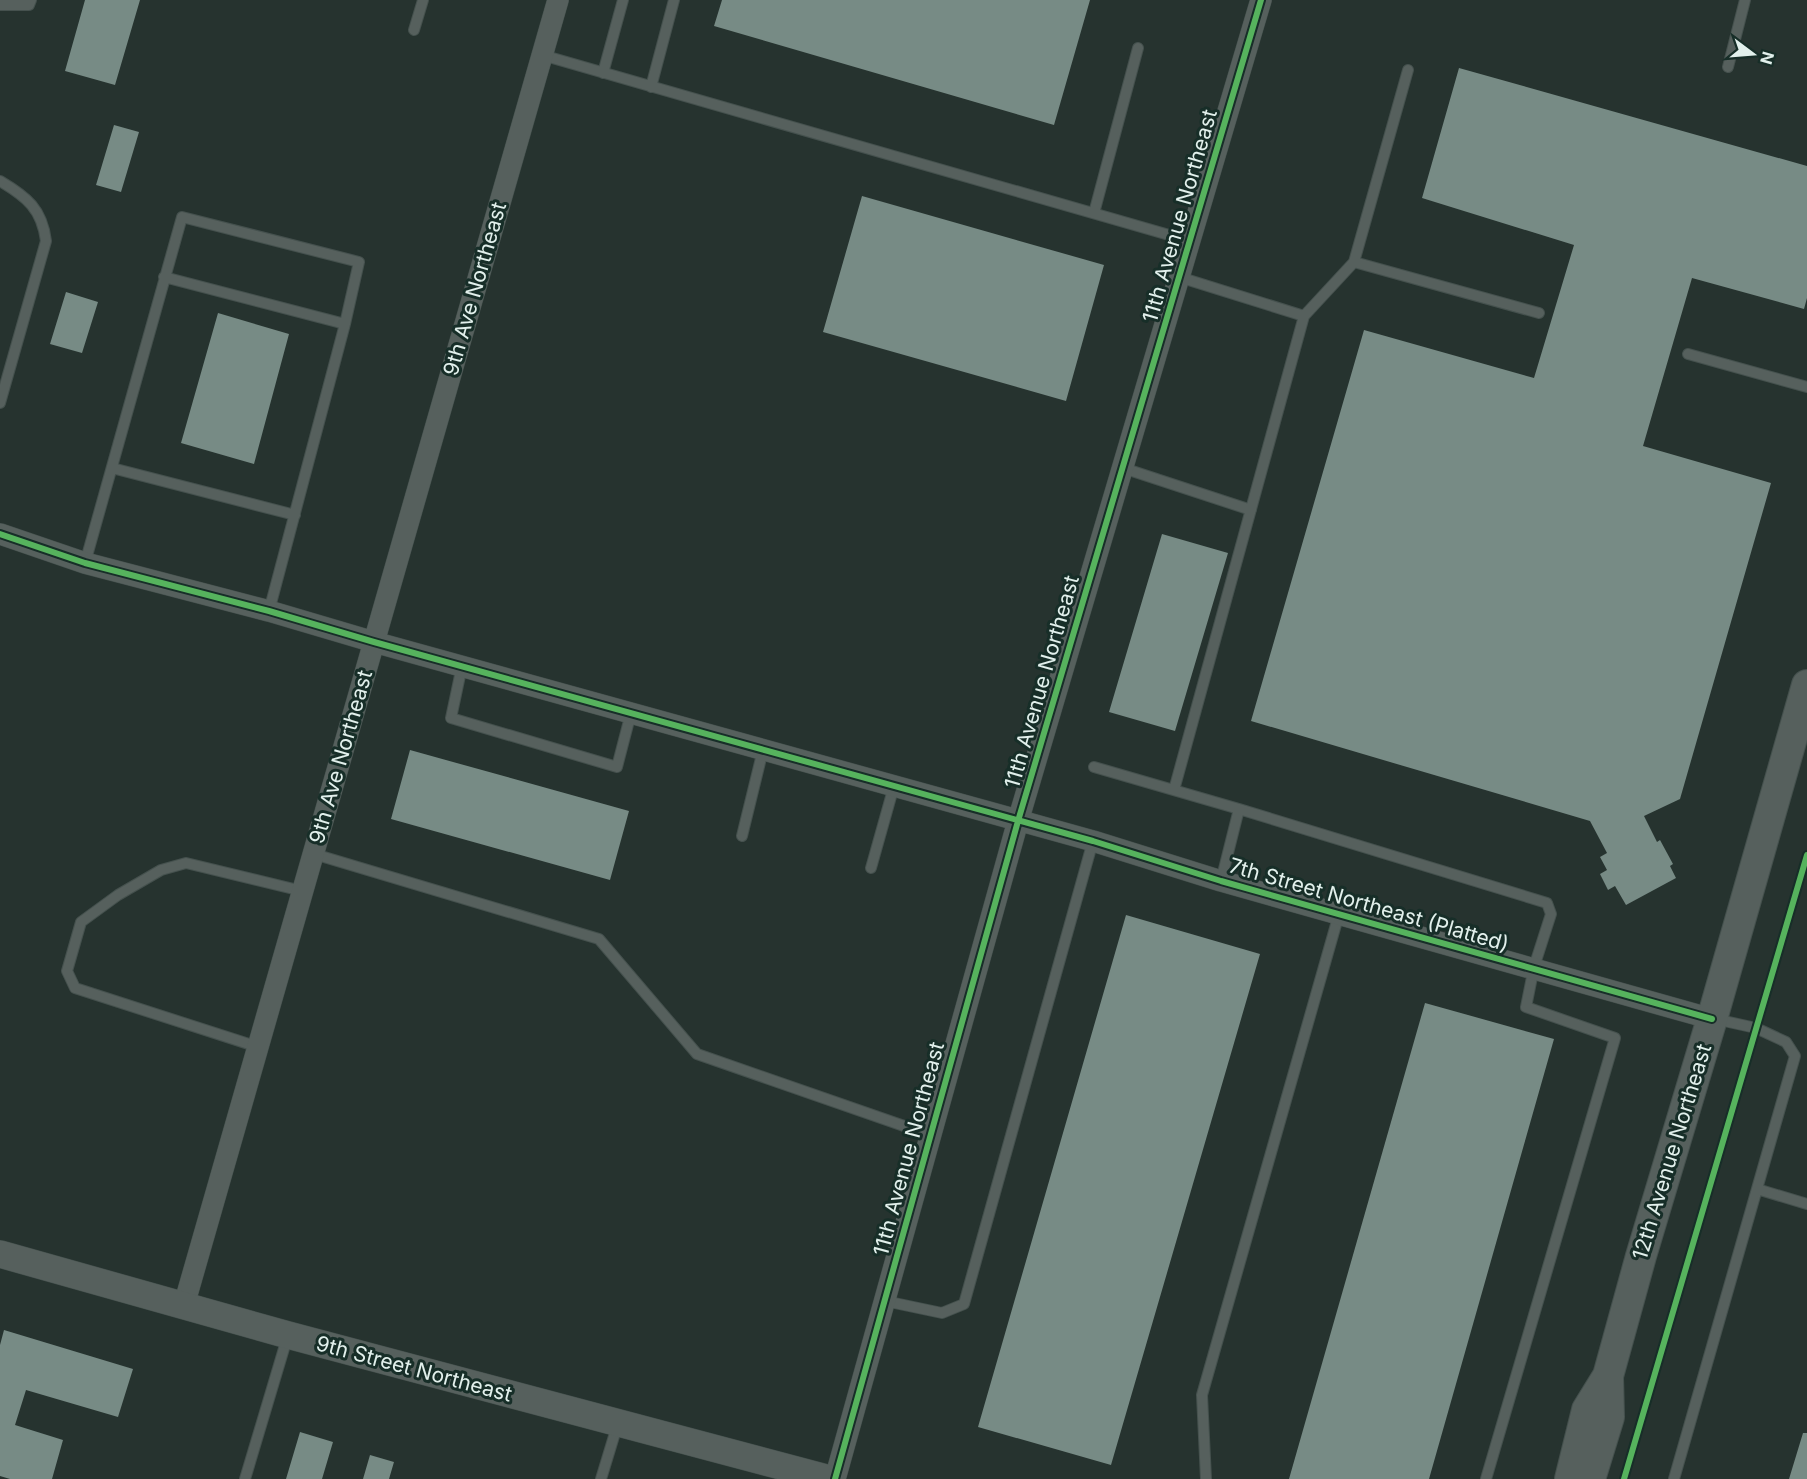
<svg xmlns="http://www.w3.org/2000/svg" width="1807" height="1479" viewBox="0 0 1807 1479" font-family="Inter,sans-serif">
	<rect width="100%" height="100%" fill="#26332f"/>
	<path fill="#778b85" d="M85,0H140L115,85L65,71Z
		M722,0H1090L1054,125L714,26Z
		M1459,68L1807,166V298L1804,309L1692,278L1643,446L1771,483L1680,799L1644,816L1657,842L1660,840L1673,864L1670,866L1676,878L1626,905L1615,886L1608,890L1600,874L1607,870L1600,857L1607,853L1590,821L1251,721L1364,330L1534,378L1574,245L1422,198Z
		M114,125L139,132L121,192L96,185Z
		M862,196L1104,265L1066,401L823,332Z
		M66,292L98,302L82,353L50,344Z
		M218,313L289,334L254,464L181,443Z
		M1162,534L1228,553L1175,731L1109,712Z
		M410,750L629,811L610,880L391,819Z
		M1126,915L1260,954L1111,1465L978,1427Z
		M1425,1003L1554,1039L1429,1479H1289Z
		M4,1330L133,1369L118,1417L26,1390L15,1425L63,1440L52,1479H10L0,1476V1345Z
		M300,1432L333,1442L322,1479H286Z
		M1803,1433H1807V1479H1789Z
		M370,1455L394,1462L389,1479H363Z"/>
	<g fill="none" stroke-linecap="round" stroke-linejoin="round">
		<defs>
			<path id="service" d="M0,5H29L31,0
				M414,30L423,0
				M542,55L1190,241
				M1728,67L1745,0
				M1408,70L1354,262L1539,313
				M603,73L623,0
				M651,87L674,0
				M0,181C27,197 42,209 46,241L0,403
				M1094,213L1138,48
				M164,277L345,324
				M1179,277L1304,316
				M1688,354L1807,387
				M112,468L295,515
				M1123,468L1251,510
				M85,563L182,217L359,262L345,324L269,611
				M462,666L451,718L617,767L631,713
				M1094,767L1239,809
				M1174,790L1304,316L1354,262
				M742,836L763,750
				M314,854L599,939L697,1054L930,1135
				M871,868L894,786
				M1221,881L1239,809L1547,903L1551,914L1534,967L1526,1007L1615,1038L1486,1479
				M258,1047L75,988L67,971L81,922L118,895L161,870L186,863L302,891
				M1757,1189L1807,1204
				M885,1301L942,1313L964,1304L1093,841
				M245,1479L288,1335
				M601,1479L618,1423
				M1206,1479L1202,1395L1339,914
				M1674,1479L1795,1056L1786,1042L1756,1028L1715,1019"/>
			<path id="minor" d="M0,534L85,563L269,611L374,642L1093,841L1221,881L1712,1019
				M184,1305L558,0
				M835,1479L1018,821L1261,0"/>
			<path id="tertiary" d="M0,1254L288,1335L830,1479"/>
			<path id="secondary" d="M1570,1479L1587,1410L1608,1376
				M1590,1479L1609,1417L1608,1376L1641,1256L1712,1019L1807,685"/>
		</defs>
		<use href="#service" stroke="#45514e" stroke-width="12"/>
		<use href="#minor" stroke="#45514e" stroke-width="22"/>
		<use href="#tertiary" stroke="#45514e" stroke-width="28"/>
		<use href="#secondary" stroke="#45514e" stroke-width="32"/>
		<use href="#service" stroke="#56605d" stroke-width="10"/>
		<use href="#minor" stroke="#56605d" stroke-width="21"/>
		<use href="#tertiary" stroke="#56605d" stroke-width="27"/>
		<use href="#secondary" stroke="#56605d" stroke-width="30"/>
		<defs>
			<path id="cycleway" d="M0,534L85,563L269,611L374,642L1093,841L1221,881L1712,1019
				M835,1479L1018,821L1261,0
				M1624,1479L1807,855"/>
		</defs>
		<use href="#cycleway" stroke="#172e28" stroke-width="10"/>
		<use href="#cycleway" stroke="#56b35d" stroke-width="6"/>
	</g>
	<g text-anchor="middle" stroke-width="6" stroke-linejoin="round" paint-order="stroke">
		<g font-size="21" fill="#e2f0ec" stroke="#172e28">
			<text transform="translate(1180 216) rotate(-74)" y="7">11th Avenue Northeast</text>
			<text transform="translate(475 289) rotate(-74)" y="7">9th Ave Northeast</text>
			<text transform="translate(1042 682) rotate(-74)" y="7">11th Avenue Northeast</text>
			<text transform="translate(341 757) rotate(-74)" y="7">9th Ave Northeast</text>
			<text transform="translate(1369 905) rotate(16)" y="7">7th Street Northeast (Platted)</text>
			<text transform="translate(909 1149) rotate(-75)" y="7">11th Avenue Northeast</text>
			<text transform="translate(1672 1152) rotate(-73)" y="7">12th Avenue Northeast</text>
			<text transform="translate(414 1369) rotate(15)" y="7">9th Street Northeast</text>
		</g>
	</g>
	<g transform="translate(1753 54) rotate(106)" stroke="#172e28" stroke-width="4.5" paint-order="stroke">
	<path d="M0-4.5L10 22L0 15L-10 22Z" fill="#e2f0ec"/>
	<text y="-9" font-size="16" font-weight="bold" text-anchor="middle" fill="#e2f0ec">N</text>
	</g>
</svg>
